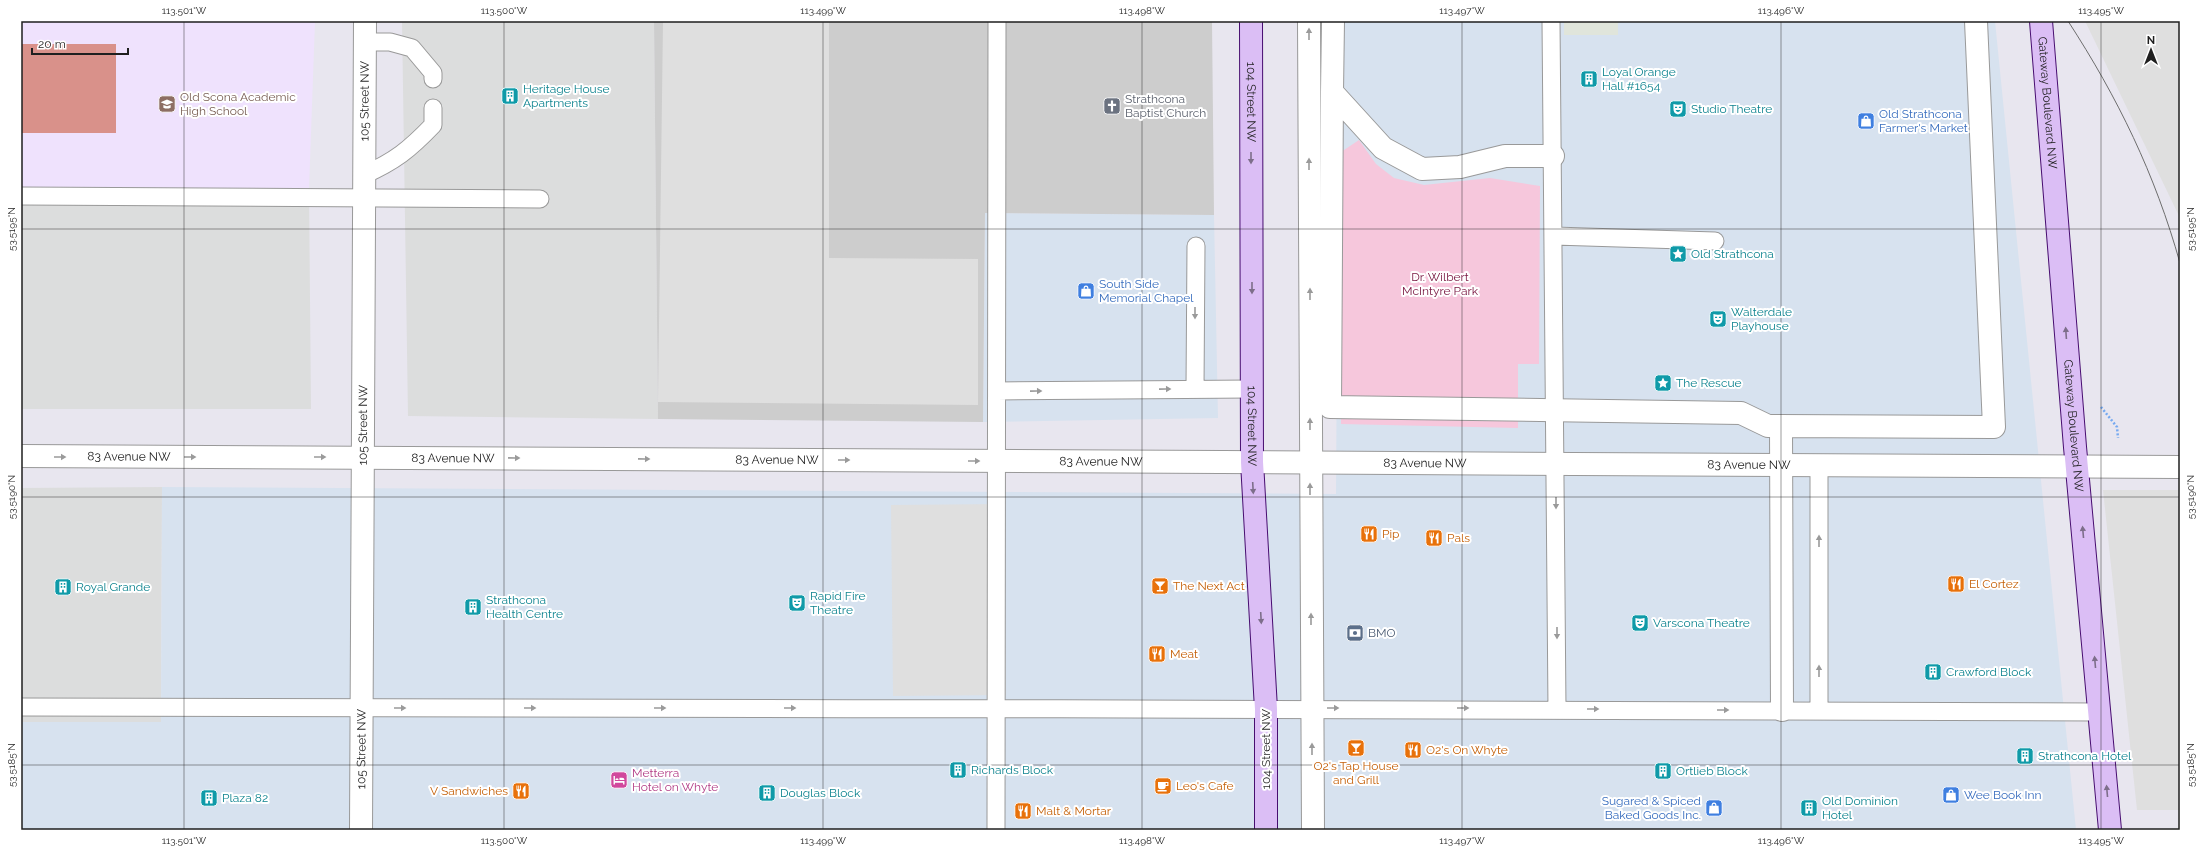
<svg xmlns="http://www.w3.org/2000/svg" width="2201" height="851" viewBox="0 0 2201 851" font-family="Raleway,sans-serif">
	<rect width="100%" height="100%" fill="#e8e6ef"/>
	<path fill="#dcdddd" d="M402,21H654L658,419L408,416Z
		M21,187L309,189L311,409H21Z
		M162,487L161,722H21V488Z"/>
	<path fill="#d7e2ef" d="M1339,21H1995L2076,830H21V722H161L162,487L1336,494Z
		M985,213L1214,215L1218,418L983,422Z"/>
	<path fill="#efe2fd" d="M21,21H315L309,189L21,187Z"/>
	<path fill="#cdcdcd" d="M654,21H1212L1214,215L985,213L983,422L658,419Z"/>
	<path fill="#f6c7dc" d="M1359,140L1376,164L1394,178L1424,185L1490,178L1540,186L1539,364H1518V428L1341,424V152Z"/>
	<path fill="#d9918a" d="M21,44H116V133H21Z"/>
	<path fill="#dfdfdf" d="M663,21H829V258L978,259V405L658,402Z
		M2085,21H2180V218Z
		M2103,490H2180V810H2137Z
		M1004,504L1006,695L893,696L891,505Z"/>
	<path fill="#e0e5db" d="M1564,21H1618V35H1564Z"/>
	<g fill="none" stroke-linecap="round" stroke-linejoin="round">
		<defs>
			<path id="service" d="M1551,21L1557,709
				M365,42H390L412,48L433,73V79
				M364,175C395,161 409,150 433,125V108
				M21,196L540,199
				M1554,236L1715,241
				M1195,389L1196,246
				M997,391L1252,389
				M1819,465V710
				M21,707C714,711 1407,706 2100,712
				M996,830L997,21"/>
			<path id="pedestrian" d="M1333,21L1332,92L1383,148L1422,169L1460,167L1505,156H1553
				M1332,92L1330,407L1741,413L1768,426L1994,427L1976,21
				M1781,427L1782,710"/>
			<g id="minor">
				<path id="s1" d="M21,456L2180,467"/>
				<path id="s2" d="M361,830L365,21"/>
			</g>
			<path id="tertiary" d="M1309,21L1313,830"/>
			<g id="secondary">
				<path id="s3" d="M1251,21L1252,462L1266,709V830"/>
				<path id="s4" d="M2041,21L2075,447L2110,830"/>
			</g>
		</defs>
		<use href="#service" stroke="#999" stroke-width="19"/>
		<use href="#pedestrian" stroke="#999" stroke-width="24"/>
		<use href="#minor" stroke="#999" stroke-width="24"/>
		<use href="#tertiary" stroke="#999" stroke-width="24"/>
		<use href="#secondary" stroke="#470d70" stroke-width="24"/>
		<path stroke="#76a9f0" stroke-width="2.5" stroke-dasharray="2 2" stroke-linecap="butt" d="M2101,407L2117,427L2118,438"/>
		<use href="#service" stroke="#fff" stroke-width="17"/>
		<use href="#pedestrian" stroke="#fff" stroke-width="22"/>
		<use href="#minor" stroke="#fff" stroke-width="22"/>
		<use href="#tertiary" stroke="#fff" stroke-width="22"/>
		<use href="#secondary" stroke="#dbbef5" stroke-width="22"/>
		<path stroke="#6d6d6d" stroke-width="1" d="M2068,21C2118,98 2155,174 2180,263"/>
	</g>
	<defs><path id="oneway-solid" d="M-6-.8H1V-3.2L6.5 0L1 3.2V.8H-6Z"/></defs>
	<g fill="#9a9a9a">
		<use href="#oneway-solid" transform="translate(1309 34) rotate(-90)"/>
		<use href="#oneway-solid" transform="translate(1309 164) rotate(-90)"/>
		<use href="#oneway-solid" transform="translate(1310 294) rotate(-90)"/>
		<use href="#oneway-solid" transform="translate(1195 313) rotate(90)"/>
		<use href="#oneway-solid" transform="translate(1165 389) rotate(-1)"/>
		<use href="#oneway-solid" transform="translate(1036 391) rotate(-1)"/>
		<use href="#oneway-solid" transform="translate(1310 424) rotate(-90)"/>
		<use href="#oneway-solid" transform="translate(60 457)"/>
		<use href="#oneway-solid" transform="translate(190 457)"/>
		<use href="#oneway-solid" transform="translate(320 457)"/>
		<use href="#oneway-solid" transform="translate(514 458) rotate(1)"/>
		<use href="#oneway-solid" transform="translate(644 459) rotate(1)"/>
		<use href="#oneway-solid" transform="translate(844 460)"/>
		<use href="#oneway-solid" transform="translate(974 461)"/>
		<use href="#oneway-solid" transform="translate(1310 489) rotate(-90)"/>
		<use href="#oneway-solid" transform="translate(1556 503) rotate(90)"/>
		<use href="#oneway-solid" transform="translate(1819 541) rotate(-90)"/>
		<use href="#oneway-solid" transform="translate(1311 619) rotate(-90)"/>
		<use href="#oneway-solid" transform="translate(1557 633) rotate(90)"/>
		<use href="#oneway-solid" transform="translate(1819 671) rotate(-90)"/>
		<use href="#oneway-solid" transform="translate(400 708)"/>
		<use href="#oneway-solid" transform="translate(530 708)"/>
		<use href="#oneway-solid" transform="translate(660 708)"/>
		<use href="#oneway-solid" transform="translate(790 708)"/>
		<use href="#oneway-solid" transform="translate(1333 708)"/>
		<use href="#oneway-solid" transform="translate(1463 708)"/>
		<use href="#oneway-solid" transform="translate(1593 709)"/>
		<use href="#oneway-solid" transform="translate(1723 710)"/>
		<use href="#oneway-solid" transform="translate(1312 749) rotate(-90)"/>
	</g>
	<g fill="#7d6e8a">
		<use href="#oneway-solid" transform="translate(1251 158) rotate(90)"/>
		<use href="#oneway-solid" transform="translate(1252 288) rotate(90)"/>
		<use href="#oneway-solid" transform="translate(2066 333) rotate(-94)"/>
		<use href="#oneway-solid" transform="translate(1253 488) rotate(87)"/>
		<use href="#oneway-solid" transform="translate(2083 532) rotate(-95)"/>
		<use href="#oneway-solid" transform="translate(1261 618) rotate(87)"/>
		<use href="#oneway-solid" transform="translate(2095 662) rotate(-95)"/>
		<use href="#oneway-solid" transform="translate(2107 791) rotate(-95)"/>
	</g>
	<path fill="none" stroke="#1f1f1f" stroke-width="1" stroke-opacity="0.45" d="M184,21V830M504,21V830M823,21V830M1142,21V830M1462,21V830M1781,21V830M2101,21V830M21,229H2180M21,497H2180M21,765H2180"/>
	<defs>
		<symbol id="building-square" viewBox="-11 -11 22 22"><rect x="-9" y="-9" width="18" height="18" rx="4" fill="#0f9aa8" stroke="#fff"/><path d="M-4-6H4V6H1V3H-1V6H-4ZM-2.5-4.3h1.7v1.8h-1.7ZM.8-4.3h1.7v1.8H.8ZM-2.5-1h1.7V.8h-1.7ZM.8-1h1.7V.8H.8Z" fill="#fff"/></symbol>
		<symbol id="school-square" viewBox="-11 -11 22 22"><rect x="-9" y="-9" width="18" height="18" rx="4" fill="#8d6e63" stroke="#fff"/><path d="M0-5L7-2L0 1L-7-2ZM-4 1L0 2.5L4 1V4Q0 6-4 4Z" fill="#fff"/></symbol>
		<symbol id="church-square" viewBox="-11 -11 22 22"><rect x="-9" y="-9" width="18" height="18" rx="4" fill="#6b7280" stroke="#fff"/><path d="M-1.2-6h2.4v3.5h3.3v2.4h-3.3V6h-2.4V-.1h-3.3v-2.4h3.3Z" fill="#fff"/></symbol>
		<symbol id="theatre-square" viewBox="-11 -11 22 22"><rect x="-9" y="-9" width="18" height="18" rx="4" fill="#0f9aa8" stroke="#fff"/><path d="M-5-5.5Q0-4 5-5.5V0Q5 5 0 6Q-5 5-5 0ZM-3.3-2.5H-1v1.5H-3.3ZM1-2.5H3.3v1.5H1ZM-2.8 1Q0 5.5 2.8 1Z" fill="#fff"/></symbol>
		<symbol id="shop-square" viewBox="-11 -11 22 22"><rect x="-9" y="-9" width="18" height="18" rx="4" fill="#3f7fe0" stroke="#fff"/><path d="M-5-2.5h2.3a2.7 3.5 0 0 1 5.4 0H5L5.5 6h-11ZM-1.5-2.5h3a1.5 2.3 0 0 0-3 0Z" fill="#fff"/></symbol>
		<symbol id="sight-square" viewBox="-11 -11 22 22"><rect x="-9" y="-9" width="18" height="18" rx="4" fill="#0f9aa8" stroke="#fff"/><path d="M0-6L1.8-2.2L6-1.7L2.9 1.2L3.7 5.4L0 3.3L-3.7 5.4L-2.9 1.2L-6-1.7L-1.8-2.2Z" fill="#fff"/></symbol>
		<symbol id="restaurant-square" viewBox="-11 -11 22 22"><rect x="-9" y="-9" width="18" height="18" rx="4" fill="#e8710a" stroke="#fff"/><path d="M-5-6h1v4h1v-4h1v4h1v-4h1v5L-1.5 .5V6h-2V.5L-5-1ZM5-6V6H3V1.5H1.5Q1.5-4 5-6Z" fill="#fff"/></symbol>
		<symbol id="bar-square" viewBox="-11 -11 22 22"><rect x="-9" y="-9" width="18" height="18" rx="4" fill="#e8710a" stroke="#fff"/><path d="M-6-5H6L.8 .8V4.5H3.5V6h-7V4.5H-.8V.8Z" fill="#fff"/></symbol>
		<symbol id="bank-square" viewBox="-11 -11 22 22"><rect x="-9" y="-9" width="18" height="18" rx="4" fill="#5c6f8a" stroke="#fff"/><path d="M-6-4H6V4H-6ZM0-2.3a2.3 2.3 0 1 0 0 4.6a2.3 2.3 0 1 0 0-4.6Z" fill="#fff"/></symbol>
		<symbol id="hotel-square" viewBox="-11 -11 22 22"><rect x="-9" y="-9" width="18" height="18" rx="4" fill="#d1479c" stroke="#fff"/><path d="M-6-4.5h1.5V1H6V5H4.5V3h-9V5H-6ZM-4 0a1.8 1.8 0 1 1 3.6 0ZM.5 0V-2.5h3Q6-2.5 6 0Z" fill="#fff"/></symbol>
		<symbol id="cafe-square" viewBox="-11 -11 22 22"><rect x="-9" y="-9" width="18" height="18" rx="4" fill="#e8710a" stroke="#fff"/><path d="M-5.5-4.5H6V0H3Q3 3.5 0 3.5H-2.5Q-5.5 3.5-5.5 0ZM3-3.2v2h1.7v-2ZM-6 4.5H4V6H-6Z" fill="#fff"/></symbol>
	</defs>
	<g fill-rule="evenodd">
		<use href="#building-square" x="1579" y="69" width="20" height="20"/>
		<use href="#building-square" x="500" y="86" width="20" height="20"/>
		<use href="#school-square" x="157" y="94" width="20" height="20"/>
		<use href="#church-square" x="1102" y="96" width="20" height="20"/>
		<use href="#theatre-square" x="1668" y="99" width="20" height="20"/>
		<use href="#shop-square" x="1856" y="111" width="20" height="20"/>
		<use href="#sight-square" x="1668" y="244" width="20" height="20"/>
		<use href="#shop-square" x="1076" y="281" width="20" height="20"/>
		<use href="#theatre-square" x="1708" y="309" width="20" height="20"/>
		<use href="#sight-square" x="1653" y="373" width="20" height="20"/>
		<use href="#restaurant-square" x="1359" y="524" width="20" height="20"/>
		<use href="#restaurant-square" x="1424" y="528" width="20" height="20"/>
		<use href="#restaurant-square" x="1946" y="574" width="20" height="20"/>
		<use href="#bar-square" x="1150" y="576" width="20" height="20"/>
		<use href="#building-square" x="53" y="577" width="20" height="20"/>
		<use href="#theatre-square" x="787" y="593" width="20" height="20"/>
		<use href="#building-square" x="463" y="597" width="20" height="20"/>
		<use href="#theatre-square" x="1630" y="613" width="20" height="20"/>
		<use href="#bank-square" x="1345" y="623" width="20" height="20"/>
		<use href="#restaurant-square" x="1147" y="644" width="20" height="20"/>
		<use href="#building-square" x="1923" y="662" width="20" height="20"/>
		<use href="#bar-square" x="1346" y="738" width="20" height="20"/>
		<use href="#restaurant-square" x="1403" y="740" width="20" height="20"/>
		<use href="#building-square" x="2015" y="746" width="20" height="20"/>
		<use href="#building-square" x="948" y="760" width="20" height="20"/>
		<use href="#building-square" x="1653" y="761" width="20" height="20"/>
		<use href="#hotel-square" x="609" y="770" width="20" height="20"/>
		<use href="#cafe-square" x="1153" y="776" width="20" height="20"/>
		<use href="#restaurant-square" x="511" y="781" width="20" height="20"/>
		<use href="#building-square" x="757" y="783" width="20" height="20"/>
		<use href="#shop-square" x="1941" y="785" width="20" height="20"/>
		<use href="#building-square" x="199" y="788" width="20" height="20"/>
		<use href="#shop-square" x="1704" y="798" width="20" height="20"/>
		<use href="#building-square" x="1799" y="798" width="20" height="20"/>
		<use href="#restaurant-square" x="1013" y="801" width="20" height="20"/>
	</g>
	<g text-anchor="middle" stroke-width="4" stroke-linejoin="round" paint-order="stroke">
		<g font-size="12" fill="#0d838f" stroke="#fff" text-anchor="start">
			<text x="1602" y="76">Loyal Orange<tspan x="1602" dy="14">Hall #1654</tspan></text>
			<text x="523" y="93">Heritage House<tspan x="523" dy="14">Apartments</tspan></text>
			<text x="1691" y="113">Studio Theatre</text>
			<text x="1691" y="258">Old Strathcona</text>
			<text x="1731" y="316">Walterdale<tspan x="1731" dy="14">Playhouse</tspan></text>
			<text x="1676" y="387">The Rescue</text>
			<text x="76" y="591">Royal Grande</text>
			<text x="810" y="600">Rapid Fire<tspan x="810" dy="14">Theatre</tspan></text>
			<text x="486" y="604">Strathcona<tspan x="486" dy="14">Health Centre</tspan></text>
			<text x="1653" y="627">Varscona Theatre</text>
			<text x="1946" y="676">Crawford Block</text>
			<text x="2038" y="760">Strathcona Hotel</text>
			<text x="971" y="774">Richards Block</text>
			<text x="1676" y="775">Ortlieb Block</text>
			<text x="780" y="797">Douglas Block</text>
			<text x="222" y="802">Plaza 82</text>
			<text x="1822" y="805">Old Dominion<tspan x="1822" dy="14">Hotel</tspan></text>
		</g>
		<g font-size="12" fill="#785e54" stroke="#fff" text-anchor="start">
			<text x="180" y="101">Old Scona Academic<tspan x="180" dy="14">High School</tspan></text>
		</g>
		<g font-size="12" fill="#5b616d" stroke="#fff" text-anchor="start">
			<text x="1125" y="103">Strathcona<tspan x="1125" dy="14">Baptist Church</tspan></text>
		</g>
		<g font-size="12" fill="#1f1f1f" stroke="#fff">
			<text dy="4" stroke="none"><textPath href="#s2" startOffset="729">105 Street NW</textPath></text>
			<text dy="4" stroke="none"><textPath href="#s3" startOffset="81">104 Street NW</textPath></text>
			<text dy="4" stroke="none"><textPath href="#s4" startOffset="82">Gateway Boulevard NW</textPath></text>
			<text dy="4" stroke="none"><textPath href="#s2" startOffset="405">105 Street NW</textPath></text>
			<text dy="4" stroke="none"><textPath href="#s3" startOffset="405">104 Street NW</textPath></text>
			<text dy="4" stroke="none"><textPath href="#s4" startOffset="406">Gateway Boulevard NW</textPath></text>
			<text dy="4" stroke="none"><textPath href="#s1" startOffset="108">83 Avenue NW</textPath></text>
			<text dy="4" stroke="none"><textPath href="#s1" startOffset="432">83 Avenue NW</textPath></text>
			<text dy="4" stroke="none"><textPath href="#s1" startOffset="756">83 Avenue NW</textPath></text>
			<text dy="4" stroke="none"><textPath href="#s1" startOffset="1080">83 Avenue NW</textPath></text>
			<text dy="4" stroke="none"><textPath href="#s1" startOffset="1404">83 Avenue NW</textPath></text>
			<text dy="4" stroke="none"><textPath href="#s1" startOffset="1728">83 Avenue NW</textPath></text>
			<text dy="4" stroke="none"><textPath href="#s2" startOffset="81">105 Street NW</textPath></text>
			<text transform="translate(1266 749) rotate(-90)" y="4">104 Street NW</text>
		</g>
		<g font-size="12" fill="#366cbe" stroke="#fff" text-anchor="start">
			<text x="1879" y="118">Old Strathcona<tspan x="1879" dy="14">Farmer's Market</tspan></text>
			<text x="1099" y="288">South Side<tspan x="1099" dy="14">Memorial Chapel</tspan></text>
			<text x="1964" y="799">Wee Book Inn</text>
			<text x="1701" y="805" text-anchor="end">Sugared &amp; Spiced<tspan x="1701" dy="14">Baked Goods Inc.</tspan></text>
		</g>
		<g font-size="12" fill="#77143f" stroke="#fff">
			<text x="1440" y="281">Dr. Wilbert<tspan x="1440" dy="14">McIntyre Park</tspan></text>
		</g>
		<g font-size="12" fill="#c56008" stroke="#fff" text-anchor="start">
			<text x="1382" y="538">Pip</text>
			<text x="1447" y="542">Pals</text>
			<text x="1969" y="588">El Cortez</text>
			<text x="1173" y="590">The Next Act</text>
			<text x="1170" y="658">Meat</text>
			<text x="1426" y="754">O2's On Whyte</text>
			<text x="1356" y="770" text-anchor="middle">O2's Tap House<tspan x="1356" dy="14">and Grill</tspan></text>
			<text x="1176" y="790">Leo's Cafe</text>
			<text x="508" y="795" text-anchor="end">V Sandwiches</text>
			<text x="1036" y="815">Malt &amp; Mortar</text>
		</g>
		<g font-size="12" fill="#4e5e75" stroke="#fff" text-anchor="start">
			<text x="1368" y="637">BMO</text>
		</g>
		<g font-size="12" fill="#b23c85" stroke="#fff" text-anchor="start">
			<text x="632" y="777">Metterra<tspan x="632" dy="14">Hotel on Whyte</tspan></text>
		</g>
	</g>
	<rect width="2201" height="851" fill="none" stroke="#ffffff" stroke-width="44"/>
	<g transform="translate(2151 50)" stroke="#ffffff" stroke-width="3" paint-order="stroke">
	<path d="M0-3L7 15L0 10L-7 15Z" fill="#1f1f1f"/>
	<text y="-6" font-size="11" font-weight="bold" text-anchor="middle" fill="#1f1f1f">N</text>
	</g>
	<path d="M32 48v6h96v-6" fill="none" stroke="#1f1f1f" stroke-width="2"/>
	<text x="38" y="48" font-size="12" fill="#1f1f1f" stroke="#ffffff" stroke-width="3" paint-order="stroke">20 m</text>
	<rect x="22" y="22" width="2157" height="807" fill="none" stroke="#1f1f1f" stroke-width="1.5"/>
	<g font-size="10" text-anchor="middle" fill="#1f1f1f">
		<text x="184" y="14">113.501°W</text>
		<text x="504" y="14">113.500°W</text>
		<text x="823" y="14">113.499°W</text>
		<text x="1142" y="14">113.498°W</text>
		<text x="1462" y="14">113.497°W</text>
		<text x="1781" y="14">113.496°W</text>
		<text x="2101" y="14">113.495°W</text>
		<text transform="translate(11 229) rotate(-90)" y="4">53.5195°N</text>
		<text transform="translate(2190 229) rotate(-90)" y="4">53.5195°N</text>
		<text transform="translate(11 497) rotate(-90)" y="4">53.5190°N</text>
		<text transform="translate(2190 497) rotate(-90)" y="4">53.5190°N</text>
		<text transform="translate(11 765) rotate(-90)" y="4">53.5185°N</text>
		<text transform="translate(2190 765) rotate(-90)" y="4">53.5185°N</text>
		<text x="184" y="844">113.501°W</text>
		<text x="504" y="844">113.500°W</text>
		<text x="823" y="844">113.499°W</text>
		<text x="1142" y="844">113.498°W</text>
		<text x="1462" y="844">113.497°W</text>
		<text x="1781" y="844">113.496°W</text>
		<text x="2101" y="844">113.495°W</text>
	</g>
</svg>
